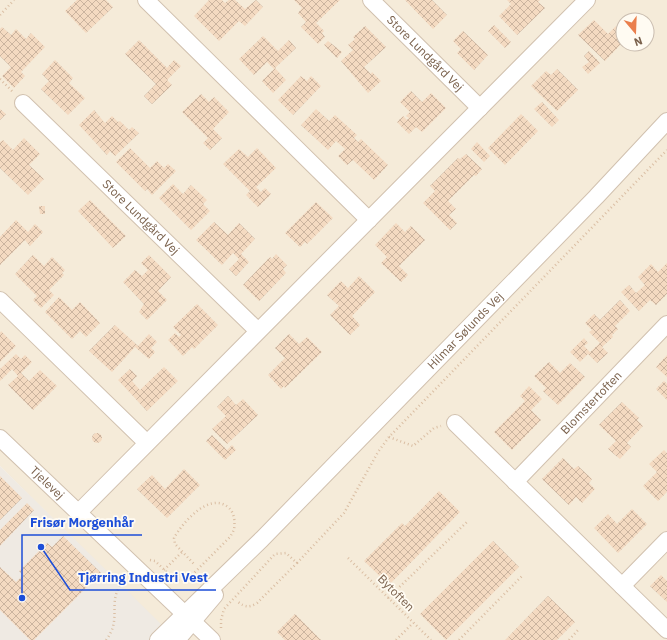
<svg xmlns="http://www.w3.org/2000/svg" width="667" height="640" viewBox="0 0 667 640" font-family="'IBM Plex Sans',sans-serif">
	<defs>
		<pattern id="building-cross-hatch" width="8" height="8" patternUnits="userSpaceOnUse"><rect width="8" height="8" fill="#f4dac1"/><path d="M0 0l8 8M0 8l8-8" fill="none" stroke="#cbb49f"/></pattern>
	</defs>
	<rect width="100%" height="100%" fill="#fdf8eb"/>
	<path fill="#f5ebd9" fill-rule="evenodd" d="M0,0H667V640H176L0,466ZM623,20H647V44H623Z"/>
	<path fill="#efeae3" d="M0,466L165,628L152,640H0Z"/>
	<path fill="url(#building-cross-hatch)" d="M77,0H106L113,7L86,33L65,11Z
		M209,0H222L225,3L229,0H235L245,9L256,0L263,7L245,26L239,21L219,41L194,16Z
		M294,0H340L316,23L324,31L322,33L325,37L318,44L301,27L306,22L298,13L302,8Z
		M405,0H432L447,15L433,29Z
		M507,0H540L538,2L545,8L517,35L499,16L511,4Z
		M594,20L608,34L616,26L623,33V42L605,61L578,35Z
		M494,25L511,42L505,48L488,31Z
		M365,26L386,47L364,67L371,74L372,72L381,81L368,93L341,61L353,50L348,45L355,39L353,37Z
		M2,27L11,35L16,29L26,39L31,33L45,47L21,72L25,76L14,88L2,76L11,67L0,56V29Z
		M463,31L488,55L474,70L457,53L461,49L453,41Z
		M263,36L278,51L289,40L296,48L275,68L286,80L273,93L262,81L274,69L267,62L254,75L239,59Z
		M139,40L167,68L174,60L181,66L167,80L172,85L152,104L144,96L156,84L125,54Z
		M328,41L342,52L337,58L324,45Z
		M589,51L600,63L588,74L582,67L589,62L584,56Z
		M55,60L73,78L69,83L85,98L68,115L41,89L49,81L42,74Z
		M557,69L578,90L557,111L531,86L546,71L551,75Z
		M301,76L307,81L311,76L321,86L293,115L278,100Z
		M411,91L422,102L431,93L446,108L422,132L416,127L409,134L397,122L403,116L407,120L409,118L406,116L410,112L400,102Z
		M201,94L209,102L214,97L229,112L213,129L222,138L210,150L203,143L208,138L182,112Z
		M542,102L559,120L552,127L534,109Z
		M0,109L6,114L0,120Z
		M316,109L329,121L335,115L357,135L354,138L358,142L361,139L388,165L374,180L353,160L347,165L338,156L345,149L336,141L328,150L301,125Z
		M94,110L105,123L112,116L118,122L120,121L129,130L132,127L139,133L115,156L110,151L107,155L79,125Z
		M521,114L538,131L505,165L488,148Z
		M24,138L40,154L29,165L44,179L28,195L0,168V142L3,140L13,150Z
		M477,142L490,156L484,162L471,149Z
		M130,148L150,168L157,161L164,168L168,164L176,171L152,195L147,189L145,191L116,162Z
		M257,148L276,168L256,187L261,192L265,188L271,194L258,207L246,195L250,191L223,164L239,149L248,157Z
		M466,154L482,169L476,176L474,175L448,201L456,209L449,215L457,223L450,230L423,203L435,191L430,186L458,158L460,159Z
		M173,184L183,194L191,185L207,200L203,204L210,211L191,230L159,198Z
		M90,200L126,236L113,248L78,211Z
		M316,202L333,218L307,244L305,242L300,247L285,233Z
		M39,206H45V214H40Z
		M16,220L28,232L35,224L43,232L30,246L25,240L0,265V237Z
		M214,222L228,235L239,223L255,239L241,254L249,262L236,276L229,269L239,259L233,253L222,265L196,240Z
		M396,223L405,232L411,226L425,240L399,266L408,275L401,282L381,263L387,257L375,245Z
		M276,254L287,265L283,269L286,273L259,301L243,285L270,257L272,259Z
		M33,255L44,266L52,257L65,270L62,273L64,275L49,290L54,295L41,308L33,300L37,296L15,274Z
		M149,255L171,277L158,291L167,300L147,320L139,312L144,304L123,282L135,270L142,276L148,270L141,263Z
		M667,263V294L656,305L650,300L639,311L621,292L629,285L636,293L645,285L638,277L651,264L658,272Z
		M359,276L375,292L352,316L360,325L350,335L330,315L339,306L327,295L341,281L348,288Z
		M59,297L72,310L80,302L100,323L86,337L80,331L72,339L45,312Z
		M620,300L630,311L615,326L618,329L612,335L613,337L602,347L608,353L597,363L588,354L580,362L570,352L584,338L588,343L584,346L590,352L600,343L589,332L592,330L585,323L594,314L600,320Z
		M197,304L218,325L194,349L192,347L183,356L168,340L175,333L179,337L181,335L173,327Z
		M115,325L138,346L149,334L157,342L151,348L155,352L149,359L135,347L112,372L89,351Z
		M1,331L16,346L0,362V333Z
		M289,334L299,344L307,337L322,352L285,388L284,386L281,389L268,375L285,358L275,348Z
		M16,354L21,359L25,355L32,362L21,373L29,381L40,370L57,386L33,410L8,385L18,376L12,369L0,381V369Z
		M667,355V377L656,367Z
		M549,362L560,373L570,363L585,377L558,405L543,391L546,388L534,376Z
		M164,367L178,381L147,411L118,380L130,369L137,376L132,381L140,390Z
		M664,381L667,384V400L656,389Z
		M529,386L542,399L531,410L541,420L512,450L494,432L525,401L520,396Z
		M228,396L236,405L243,399L258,415L227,444L212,429L226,416L217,407Z
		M622,402L639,418L637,420L643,426L627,443L631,447L620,459L608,449L616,441L599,425Z
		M92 438a5 5 0 1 1 10 0a5 5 0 1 1-10 0Z
		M212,435L227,450L232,445L236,450L225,460L206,441Z
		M664,450L667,453V492L658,501L643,486L657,472L649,464Z
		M563,458L574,469L578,466L592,479L589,483L595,489L582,503L576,497L569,505L542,479Z
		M184,469L200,485L167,518L137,489L152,475L165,489Z
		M0,476L22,498L0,520Z
		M439,491L460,512L389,585L364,561L402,523L405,526Z
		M27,503L34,510L0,546V530Z
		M632,509L647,524L618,553L594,528L608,514L617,524Z
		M63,536L101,573L34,640H30L0,610V567L16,582L23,575L19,571L47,543L52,547Z
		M493,541L519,567L446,640L420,614Z
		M661,575L667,581V602L650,586Z
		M548,596L575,622L557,640H505Z
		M295,614L321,640H285L277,632Z"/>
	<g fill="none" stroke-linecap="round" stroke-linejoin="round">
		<defs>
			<g id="minor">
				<path d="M146,0L369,220"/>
				<path id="s1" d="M371,0L480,108"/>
				<path id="s2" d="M23,103L258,331"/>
				<path d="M0,300L147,443"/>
				<path d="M455,423L667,630"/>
				<path id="s3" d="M0,438L212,640"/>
				<path id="s4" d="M515,482L667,324"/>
				<path d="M78,513L587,0"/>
				<path d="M622,586L667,540"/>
				<path id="s5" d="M158,640L262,539L596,197L667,121"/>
				<path d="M177,640L215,595"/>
			</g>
		</defs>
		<use href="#minor" stroke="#d1c1af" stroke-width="18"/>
		<path stroke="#dabea3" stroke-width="2.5" stroke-dasharray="1 3" stroke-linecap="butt" d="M0,15L14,0
			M0,79L13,92
			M389,437L413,446L434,428L441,426
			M348,558L431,640
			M150,560L155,561L175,580L186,581L230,537L234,530C235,522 235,513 228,507C209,492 183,522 174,538L175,544L194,564
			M297,563L344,513L378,452L389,437L667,150
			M164,570L182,552
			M388,598L468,521
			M221,628V620L224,609L275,554L286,553L297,563L257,603C249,608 245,607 238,602
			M106,640C124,617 104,601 126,578
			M396,640L413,623
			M459,640L523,575
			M569,640L578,630"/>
		<use href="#minor" stroke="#fff" stroke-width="16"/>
	</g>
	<g text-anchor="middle" stroke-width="3.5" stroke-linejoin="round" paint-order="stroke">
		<g font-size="12" fill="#7a614c" stroke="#fffbf2">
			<text dy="4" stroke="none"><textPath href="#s1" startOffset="76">Store Lundgård Vej</textPath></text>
			<text dy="4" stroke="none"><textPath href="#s2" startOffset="164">Store Lundgård Vej</textPath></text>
			<text dy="4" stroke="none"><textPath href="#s5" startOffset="436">Hilmar Sølunds Vej</textPath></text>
			<text dy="4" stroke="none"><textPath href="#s4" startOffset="110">Blomstertoften</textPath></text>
			<text dy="4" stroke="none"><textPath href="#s3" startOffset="65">Tjelevej</textPath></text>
			<text transform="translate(396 593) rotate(45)" y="4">Bytoften</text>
		</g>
	</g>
	<path fill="none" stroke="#1d4ed8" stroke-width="1.5" d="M22 598L22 535H142M41 547L70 590H216"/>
	<g fill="#1d4ed8" stroke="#fffbf2" stroke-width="1.5">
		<circle cx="22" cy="598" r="4"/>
		<circle cx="41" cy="547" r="4"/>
	</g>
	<g font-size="13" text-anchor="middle" font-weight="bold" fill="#1d4ed8" stroke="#fffbf2" stroke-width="3.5" stroke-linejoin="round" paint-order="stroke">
		<text x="82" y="527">Frisør Morgenhår</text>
		<text x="143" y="582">Tjørring Industri Vest</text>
	</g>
	<g transform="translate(635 32) rotate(161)"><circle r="19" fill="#fffbf2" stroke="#cabdb0"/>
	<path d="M0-3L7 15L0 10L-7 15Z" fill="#ea7f4d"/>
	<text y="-6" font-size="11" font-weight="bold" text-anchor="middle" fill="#7a614c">N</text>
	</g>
</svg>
